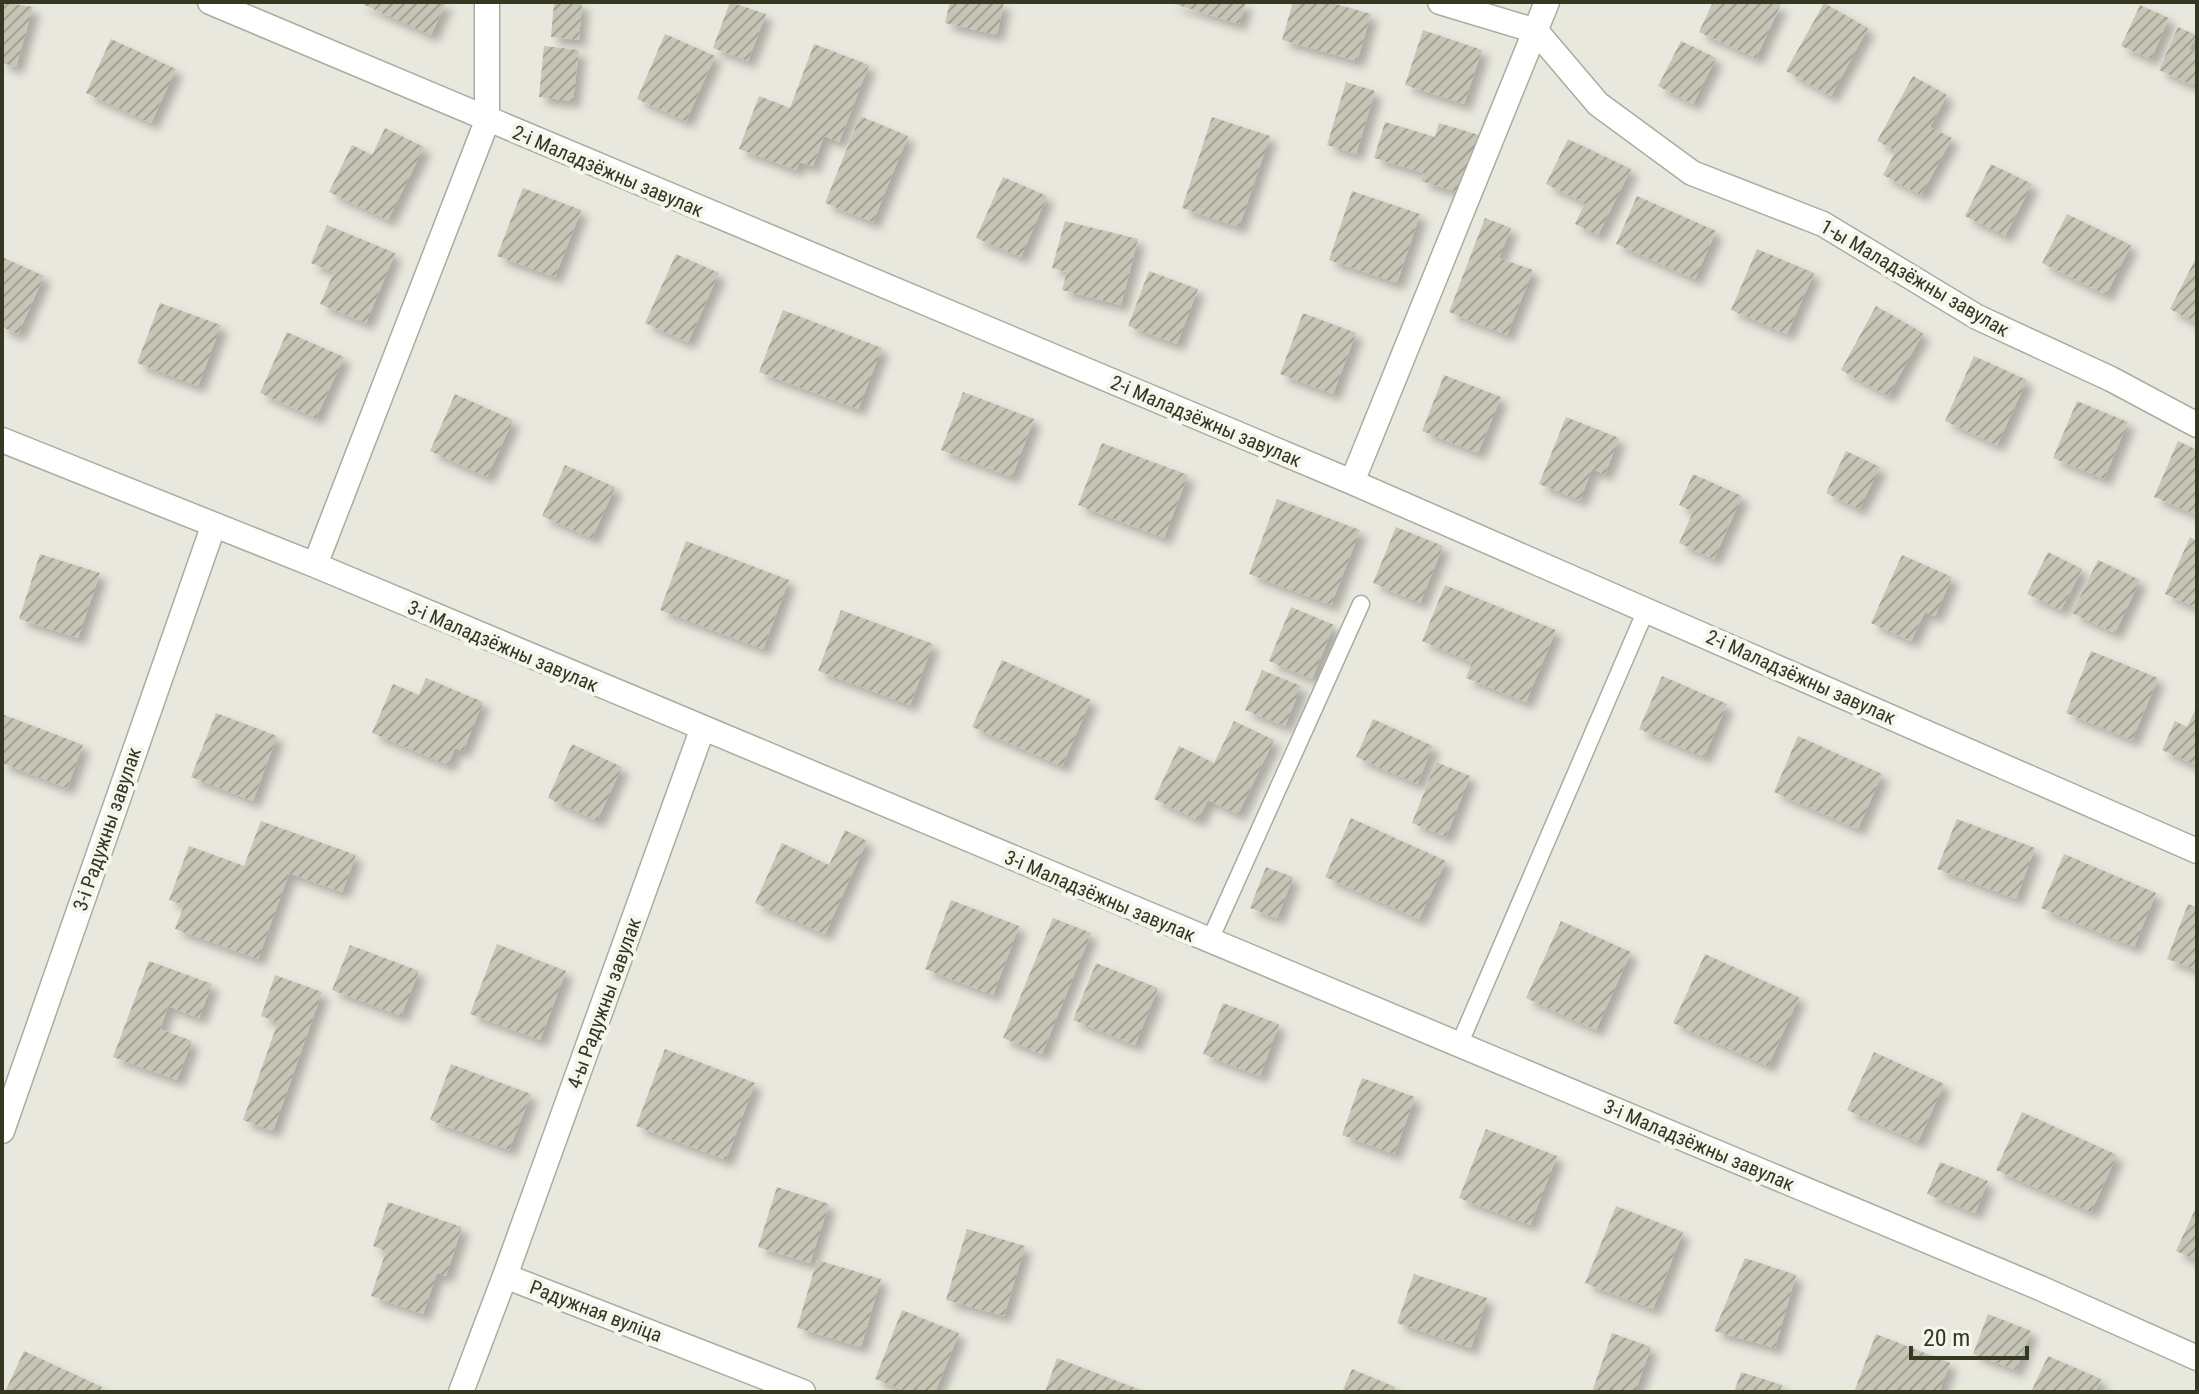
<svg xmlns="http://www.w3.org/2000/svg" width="2199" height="1394" viewBox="0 0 2199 1394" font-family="'Roboto Condensed',sans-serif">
	<defs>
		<pattern id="building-hatch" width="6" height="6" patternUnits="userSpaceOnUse" patternTransform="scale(2)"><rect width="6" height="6" fill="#c6c5b6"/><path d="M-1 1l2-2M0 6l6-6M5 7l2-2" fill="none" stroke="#a2a194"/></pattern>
		<filter id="shadow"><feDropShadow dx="7" dy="7" stdDeviation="4" flood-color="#0004"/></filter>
	</defs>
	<rect width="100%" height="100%" fill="#e9e8de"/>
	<path fill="url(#building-hatch)" filter="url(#shadow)" d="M2,2L33,7L16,67L2,63Z
		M358,2H446L431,35Z
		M554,2H582L579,40L551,37Z
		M730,2L766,14L748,61L713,48Z
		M950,2H1004L997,35L945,23Z
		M1168,2H1246L1239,24Z
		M1293,2H1329L1371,14L1357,61L1282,40Z
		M1713,2L1781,4L1756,58L1699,32Z
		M1824,3L1868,28L1831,96L1786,71Z
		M2140,5L2169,18L2151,59L2121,46Z
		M2178,27L2196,35L2189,50L2197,53V87L2159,70Z
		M1423,30L1482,50L1464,104L1405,85Z
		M665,34L715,56L686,121L637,99Z
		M111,39L176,69L151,123L86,93Z
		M1681,41L1716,58L1693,104L1658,86Z
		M814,44L869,65L839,142L824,136L813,166L799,162L796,170L739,149L759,96L790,108Z
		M544,46L579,50L573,101L539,97Z
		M1913,76L1947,95L1930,127L1952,138L1921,195L1883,175L1896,151L1877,141Z
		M1346,82L1375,91L1356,154L1327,145Z
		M860,116L908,136L873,222L825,203Z
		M1212,117L1270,136L1239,227L1182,208Z
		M1385,122L1435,137L1439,123L1482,136L1464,194L1421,181L1424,173L1374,158Z
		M385,128L424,147L388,220L329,192L352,145L372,155Z
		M1568,139L1631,169L1598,235L1575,224L1585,203L1546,184Z
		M1991,164L2032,184L2005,236L1965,216Z
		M1003,177L1047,196L1021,257L976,238Z
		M523,188L581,210L555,277L497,256Z
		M1352,191L1420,214L1397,283L1329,260Z
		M1637,196L1716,231L1695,279L1616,244Z
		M2067,214L2131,245L2106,295L2042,263Z
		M1485,218L1511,228L1499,258L1533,270L1507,335L1449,312Z
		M1065,221L1138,239L1121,305L1062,290L1067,272L1052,268Z
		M327,225L395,253L366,323L320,304L334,272L311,263Z
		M1757,249L1814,273L1787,334L1731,310Z
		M676,254L719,273L688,342L645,323Z
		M2197,256V323L2170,309Z
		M2,257L44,276L18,334L2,327Z
		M1149,271L1198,289L1177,344L1128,326Z
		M160,303L221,325L198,386L137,363Z
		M1876,306L1923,333L1888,396L1841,370Z
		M783,310L882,348L858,409L759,372Z
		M1303,313L1356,333L1333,394L1280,374Z
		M287,332L344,357L316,418L260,393Z
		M1974,356L2027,380L1997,445L1945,421Z
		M1444,375L1501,397L1478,453L1422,431Z
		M963,392L1034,419L1012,477L941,450Z
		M455,394L513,420L487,477L430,451Z
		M2077,401L2128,422L2104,479L2053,458Z
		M1566,417L1619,438L1605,474L1592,469L1580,500L1539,484Z
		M2178,441L2197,450V515L2154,497Z
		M1102,443L1188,475L1164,538L1078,505Z
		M1846,451L1880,467L1859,509L1826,493Z
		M565,465L615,487L592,538L542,516Z
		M1693,474L1742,496L1714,559L1679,543L1693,512L1679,505Z
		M1277,499L1360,530L1331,605L1249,574Z
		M1396,527L1443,546L1420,603L1373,583Z
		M2190,537L2197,541V608L2165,594Z
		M686,541L789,580L763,649L660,610Z
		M2048,552L2082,569L2061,610L2027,594Z
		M40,554L100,573L78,638L19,619Z
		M1902,555L1952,577L1935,616L1925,612L1911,641L1871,623Z
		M2098,560L2140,580L2115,633L2072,613Z
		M1445,585L1556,630L1526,702L1466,678L1472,662L1422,641Z
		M1291,607L1334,625L1312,679L1269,661Z
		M841,610L933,644L910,705L818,671Z
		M2091,651L2158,678L2132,740L2066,713Z
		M1002,660L1091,700L1062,766L972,727Z
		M1262,670L1301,686L1285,726L1245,710Z
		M1662,676L1727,704L1704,757L1639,729Z
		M426,678L483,702L463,751L455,748L448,765L372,733L393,684L419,695Z
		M2197,706V766L2162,750L2175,721L2187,727Z
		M216,713L277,736L253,801L191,777Z
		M2,714L83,745L67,788L2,763Z
		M1373,719L1433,746L1417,784L1356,757Z
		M1234,721L1274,740L1238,814L1208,800L1198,820L1154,799L1179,746L1214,763Z
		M1798,736L1882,774L1858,829L1774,792Z
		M572,744L622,767L597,821L548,798Z
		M1436,762L1470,776L1446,837L1412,823Z
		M1351,818L1446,861L1419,919L1325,877Z
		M1957,819L2035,848L2016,899L1937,869Z
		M261,821L356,855L342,892L289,873L258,959L175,929L184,905L169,900L189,846L244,866Z
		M845,830L867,841L825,934L755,903L782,843L829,865Z
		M2064,854L2156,893L2134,947L2041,908Z
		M1266,867L1293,877L1277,918L1250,908Z
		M951,900L1019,926L993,995L925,969Z
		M2188,904L2197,907V970L2167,959Z
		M1053,918L1091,933L1042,1054L1003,1038Z
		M1561,921L1631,952L1596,1030L1526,998Z
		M497,944L566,971L540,1040L470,1014Z
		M350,945L419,971L401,1016L332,990Z
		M1705,954L1799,997L1768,1066L1673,1023Z
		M149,961L212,984L199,1018L168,1006L160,1029L192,1041L177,1080L113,1057Z
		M1096,963L1158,988L1135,1045L1073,1020Z
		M275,975L322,992L273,1131L243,1120L278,1022L261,1016Z
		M1223,1003L1279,1024L1260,1076L1203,1054Z
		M665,1049L755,1083L726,1160L636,1126Z
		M1874,1052L1944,1084L1918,1142L1847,1110Z
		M451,1064L531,1094L509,1150L430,1120Z
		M1362,1078L1415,1097L1394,1154L1342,1135Z
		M2022,1112L2117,1155L2091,1212L1996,1170Z
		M1486,1129L1557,1156L1530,1225L1459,1198Z
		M1940,1162L1988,1181L1975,1213L1927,1194Z
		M777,1187L829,1204L810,1263L758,1247Z
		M388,1202L462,1227L446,1276L437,1273L423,1314L371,1296L386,1251L373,1246Z
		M2197,1205V1260L2176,1251Z
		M1616,1206L1683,1232L1653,1309L1585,1283Z
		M967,1229L1025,1246L1004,1316L946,1300Z
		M1745,1258L1796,1275L1775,1348L1714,1331Z
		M817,1260L881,1279L861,1347L797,1328Z
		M1414,1274L1487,1298L1471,1348L1397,1323Z
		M902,1310L959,1333L935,1392H909L875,1379Z
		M1988,1314L2031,1331L2016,1370L1973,1354Z
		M1612,1333L1651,1347L1635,1392H1592Z
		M1876,1334L1950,1363L1939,1392H1854Z
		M24,1351L102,1387L100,1392H5Z
		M2048,1356L2101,1379L2095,1392H2031Z
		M1057,1358L1146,1392H1045Z
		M1352,1369L1395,1387L1393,1392H1342Z
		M1741,1372L1782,1385L1780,1392H1734Z"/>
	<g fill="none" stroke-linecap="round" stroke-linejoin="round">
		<defs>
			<path id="service" d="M1209,942L1361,604
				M1459,1045L1646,610"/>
			<path id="minor" d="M210,2L1352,482L2197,851
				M1440,2L1536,31L1598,104L1692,173L1823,224L1977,317L2111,379L2197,425
				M2,440L315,565L2040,1288L2197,1358
				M1352,482L1547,2
				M315,565L487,121V2
				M2,1131L213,527
				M505,1276L702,730
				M461,1392L505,1276L803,1392"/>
		</defs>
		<use href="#service" stroke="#abac9d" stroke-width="19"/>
		<use href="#minor" stroke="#abac9d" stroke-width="27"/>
		<use href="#service" stroke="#fff" stroke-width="16"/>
		<use href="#minor" stroke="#fff" stroke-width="24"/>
	</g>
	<g text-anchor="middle" stroke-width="8" stroke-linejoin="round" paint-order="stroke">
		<g font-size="20" fill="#343820" stroke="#f6f5ee">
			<text transform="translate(608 171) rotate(23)" y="7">2-і Маладзёжны завулак</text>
			<text transform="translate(1915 278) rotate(30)" y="7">1-ы Маладзёжны завулак</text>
			<text transform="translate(1206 421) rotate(23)" y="7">2-і Маладзёжны завулак</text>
			<text transform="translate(503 646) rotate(23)" y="7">3-і Маладзёжны завулак</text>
			<text transform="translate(1801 677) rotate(24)" y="7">2-і Маладзёжны завулак</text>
			<text transform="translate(107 829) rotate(-71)" y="7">3-і Радужны завулак</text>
			<text transform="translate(1100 896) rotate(23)" y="7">3-і Маладзёжны завулак</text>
			<text transform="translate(604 1003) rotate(-70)" y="7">4-ы Радужны завулак</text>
			<text transform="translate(1699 1145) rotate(23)" y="7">3-і Маладзёжны завулак</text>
			<text transform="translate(596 1311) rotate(21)" y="7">Радужная вуліца</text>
		</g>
	</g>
	<rect width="2199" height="1394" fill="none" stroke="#343820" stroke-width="8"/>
	<path d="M1911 1346v12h116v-12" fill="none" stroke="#343820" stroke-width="4"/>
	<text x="1923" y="1346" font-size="24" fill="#343820" stroke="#f6f5ee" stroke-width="6" paint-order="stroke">20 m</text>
</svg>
